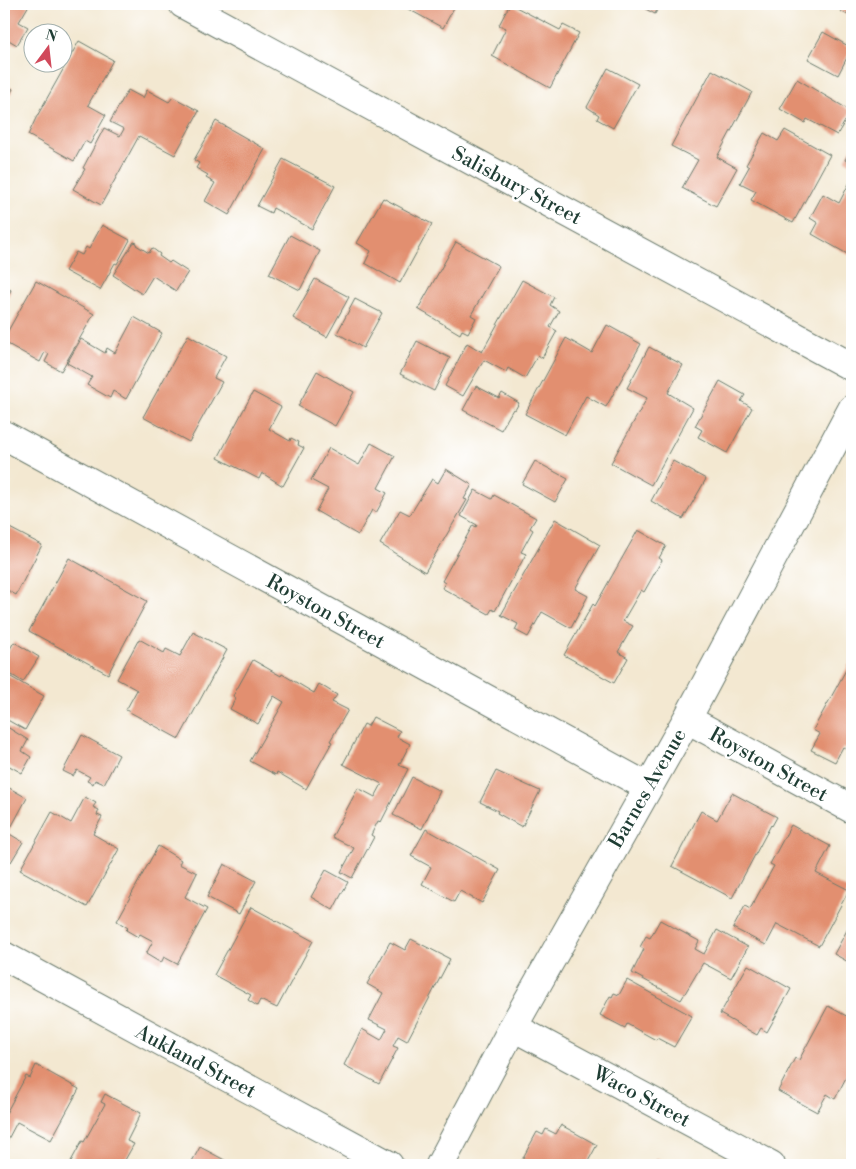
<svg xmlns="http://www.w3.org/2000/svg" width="856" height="1169" viewBox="0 0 856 1169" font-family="'Libre Bodoni',serif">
	<rect width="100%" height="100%" fill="#fff"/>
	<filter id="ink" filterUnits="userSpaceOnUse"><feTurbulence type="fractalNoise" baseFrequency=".02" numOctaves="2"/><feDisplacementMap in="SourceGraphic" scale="10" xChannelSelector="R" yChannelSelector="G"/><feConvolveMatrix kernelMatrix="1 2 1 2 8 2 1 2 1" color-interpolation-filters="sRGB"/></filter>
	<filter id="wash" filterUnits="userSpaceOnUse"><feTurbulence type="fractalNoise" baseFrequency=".0096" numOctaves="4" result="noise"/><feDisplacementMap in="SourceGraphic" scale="20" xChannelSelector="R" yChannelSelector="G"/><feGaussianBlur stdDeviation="1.12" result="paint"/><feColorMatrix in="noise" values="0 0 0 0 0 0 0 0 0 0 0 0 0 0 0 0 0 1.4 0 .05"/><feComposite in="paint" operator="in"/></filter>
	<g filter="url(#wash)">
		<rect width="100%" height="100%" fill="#f3e8d1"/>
		<g id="blocks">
			<path fill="#e28f70" d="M4,4L29,5L19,22L28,27L17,45L7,39L4,44Z
				M399,4H456L443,28Z
				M510,4L560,30L563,25L579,33L550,88L492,56L506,28L499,25Z
				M636,4H660L655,14Z
				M844,4H852V17L840,11Z
				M823,32L852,48L838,75L808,59Z
				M79,41L113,60L88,105L106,115L90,144L85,141L74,161L28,135L36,118Z
				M608,68L638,84L613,128L597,119L599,115L587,107Z
				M712,70L752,92L717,157L737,168L716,206L682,188L698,160L671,146Z
				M797,79L851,111L837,135L807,119L805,123L780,109Z
				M4,83L13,89L4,105Z
				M128,90L143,98L147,90L169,102L173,97L199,111L175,155L139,136L101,205L73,189L85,169L83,168L104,128L120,136L124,129L110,122Z
				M216,121L265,149L229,215L205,201L215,183L206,178L208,175L196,168L199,163L194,160Z
				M785,130L830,155L793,223L751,200L756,191L740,183L749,167L746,165L764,133L778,141Z
				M852,147V164L845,160Z
				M283,159L335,186L312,229L273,208L271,213L257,206Z
				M852,178V248L849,255L812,234L818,223L810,218L823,194L839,203Z
				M383,198L432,224L400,283L365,263L371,251L357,243Z
				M102,225L130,240L117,264L115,263L100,290L65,271L76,252L82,255L86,247L89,249Z
				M290,235L320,251L300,290L269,274Z
				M134,242L137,243L136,245L149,253L152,248L160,254L159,256L169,263L171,261L188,272L176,291L153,276L142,294L113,275Z
				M456,242L499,266L471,315L476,318L468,333L462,330L460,334L418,309Z
				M315,279L349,297L327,337L293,318Z
				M522,280L554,297L550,305L559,311L550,327L557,331L542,358L538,355L525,378L508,368L506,372L484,360L463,396L445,386L467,343L482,352Z
				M36,281L94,314L61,371L45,362L49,354L45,352L40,362L4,342V338Z
				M4,286L11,290L4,304Z
				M355,299L382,313L363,348L337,333Z
				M134,317L162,333L126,399L113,391L110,398L87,385L92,377L67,363L81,339L105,353L107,348L115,353Z
				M607,325L641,344L606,407L586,396L565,435L525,414L566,338L592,353Z
				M188,335L226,356L214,378L222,382L189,442L143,417Z
				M417,341L450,358L434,391L400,374Z
				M649,347L683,365L668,393L693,408L651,485L611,463L647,398L627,388Z
				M317,371L354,392L335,426L298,406Z
				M720,381L745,395L741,401L752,408L727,453L698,437L702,430L695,426Z
				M476,386L499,398L502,393L519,403L515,410L513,409L501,430L463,410Z
				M253,392L281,407L269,429L290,441L291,438L299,442L298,445L304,448L283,486L262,473L259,479L218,458Z
				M371,443L395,456L378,488L387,493L376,513L372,510L358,535L316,511L328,489L311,480L329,448L359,465Z
				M535,461L568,479L555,502L522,484Z
				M673,461L706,479L683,519L651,501Z
				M446,469L472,485L464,499L467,500L425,572L380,544L400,510L410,515L432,479L438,483Z
				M475,490L492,499L494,495L536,518L530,528L533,530L521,552L526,554L495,611L492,609L489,614L442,588L445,583L442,581L473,525L476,527L477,525L461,516Z
				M555,519L600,545L575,589L588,596L571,628L542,612L528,637L515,630L518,624L501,615Z
				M4,525L42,545L16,595L4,588Z
				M638,530L666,546L659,558L662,560L644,592L641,590L623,621L633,626L618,652L628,658L614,683L564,655L593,604L595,606Z
				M69,558L147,601L108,674L29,631Z
				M193,632L227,650L179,739L126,710L137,690L117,679L139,639L164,653L166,649L180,656Z
				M14,642L39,657L23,682L4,670V659Z
				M852,659V752L843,747L835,762L811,750L820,734L813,730Z
				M253,660L281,676L282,674L314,693L319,684L337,695L332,702L348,710L330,741L332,742L306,789L277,772L276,775L250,761L284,702L274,696L258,724L230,709L236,698L233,696Z
				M4,673L44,696L25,730L4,718Z
				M373,717L400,731L397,737L410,744L399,765L408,769L381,822L378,821L371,835L374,837L352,878L341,872L354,848L332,837L358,788L375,797L382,784L343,764L364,724L368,726Z
				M4,725L28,740L22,751L31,757L22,773L4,763Z
				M82,735L119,755L104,784L95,780L93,784L87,781L90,777L77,770L73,776L63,771Z
				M496,771L540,791L522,827L497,813L498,811L480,802Z
				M412,777L440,791L422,829L393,815Z
				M4,785L27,798L8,833L23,842L11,862L4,858Z
				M732,793L777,817L772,826L771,825L732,898L672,866L701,811L717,820Z
				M85,797L96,803L93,807L99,810L97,815L102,817L93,834L119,849L87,907L20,870L52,812L71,823Z
				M791,825L830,846L816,873L849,890L819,946L777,924L766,945L733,928L745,906L750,909L774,866L770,864Z
				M426,829L500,870L482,903L460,891L454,902L422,884L431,867L411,856Z
				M158,846L181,860L179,864L197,873L185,897L207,909L177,964L164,957L161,963L146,954L153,941L140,934L138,937L126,930L128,928L117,921Z
				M224,864L256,881L239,914L207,897Z
				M326,870L348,882L333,910L311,897Z
				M251,907L313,941L277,1008L260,1000L257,1006L248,1000L251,995L214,975Z
				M660,920L699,941L695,949L704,954L717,930L748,947L731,978L703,963L681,1000L632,973L644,949L640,947L646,936L650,938Z
				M852,921V964L834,954Z
				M411,939L450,959L407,1041L398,1036L393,1046L398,1048L379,1084L344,1065L362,1029L381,1040L387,1029L369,1020L383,993L367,984L390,942L405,950Z
				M748,965L791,989L767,1032L761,1028L757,1035L720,1014Z
				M627,980L692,1016L674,1047L657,1038L656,1040L627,1024L625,1028L600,1015L610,996L612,997L614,993L619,995Z
				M828,1006L852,1019V1045L849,1052L852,1054V1066L835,1099L827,1094L817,1112L778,1091L795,1058L799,1060Z
				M36,1065L79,1089L51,1140L17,1122L6,1143L4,1142V1117L26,1076L30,1078Z
				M105,1094L141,1113L127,1141L134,1144L125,1160L136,1165H69L82,1141L84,1142L105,1104L101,1102Z
				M561,1125L597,1145L586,1165H519L537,1132L543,1135L546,1129L556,1134Z
				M200,1147L234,1165H190Z
				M657,1158L671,1165H653Z"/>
		</g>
	</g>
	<g filter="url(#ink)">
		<use href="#blocks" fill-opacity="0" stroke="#69796b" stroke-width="1"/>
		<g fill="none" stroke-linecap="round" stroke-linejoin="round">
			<defs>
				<path id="minor" d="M183,4L852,367
					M4,435L648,787
					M687,719L852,809
					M4,956L389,1165
					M513,1027L771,1165
					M440,1165L513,1027L687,719L852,409"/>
			</defs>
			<use href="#minor" stroke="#69796b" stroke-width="30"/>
			<use href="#minor" stroke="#fff" stroke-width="28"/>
		</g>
	</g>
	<g text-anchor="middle" stroke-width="5" stroke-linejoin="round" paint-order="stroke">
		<g font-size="20" fill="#1f3d34" stroke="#fff">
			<text transform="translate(517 185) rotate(28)" y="7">Salisbury Street</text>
			<text transform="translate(326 611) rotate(29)" y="7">Royston Street</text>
			<text transform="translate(769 764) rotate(29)" y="7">Royston Street</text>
			<text transform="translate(647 788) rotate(-60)" y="7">Barnes Avenue</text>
			<text transform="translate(196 1061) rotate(28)" y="7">Aukland Street</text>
			<text transform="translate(642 1096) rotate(28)" y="7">Waco Street</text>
		</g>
	</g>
	<rect width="856" height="1169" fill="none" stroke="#fff" stroke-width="20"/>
	<g transform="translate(48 48) rotate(15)"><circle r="24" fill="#ffffff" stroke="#a5b1ae"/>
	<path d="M0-4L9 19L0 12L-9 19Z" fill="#d1495b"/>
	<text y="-8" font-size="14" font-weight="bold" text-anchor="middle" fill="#1f3d34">N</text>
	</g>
</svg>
